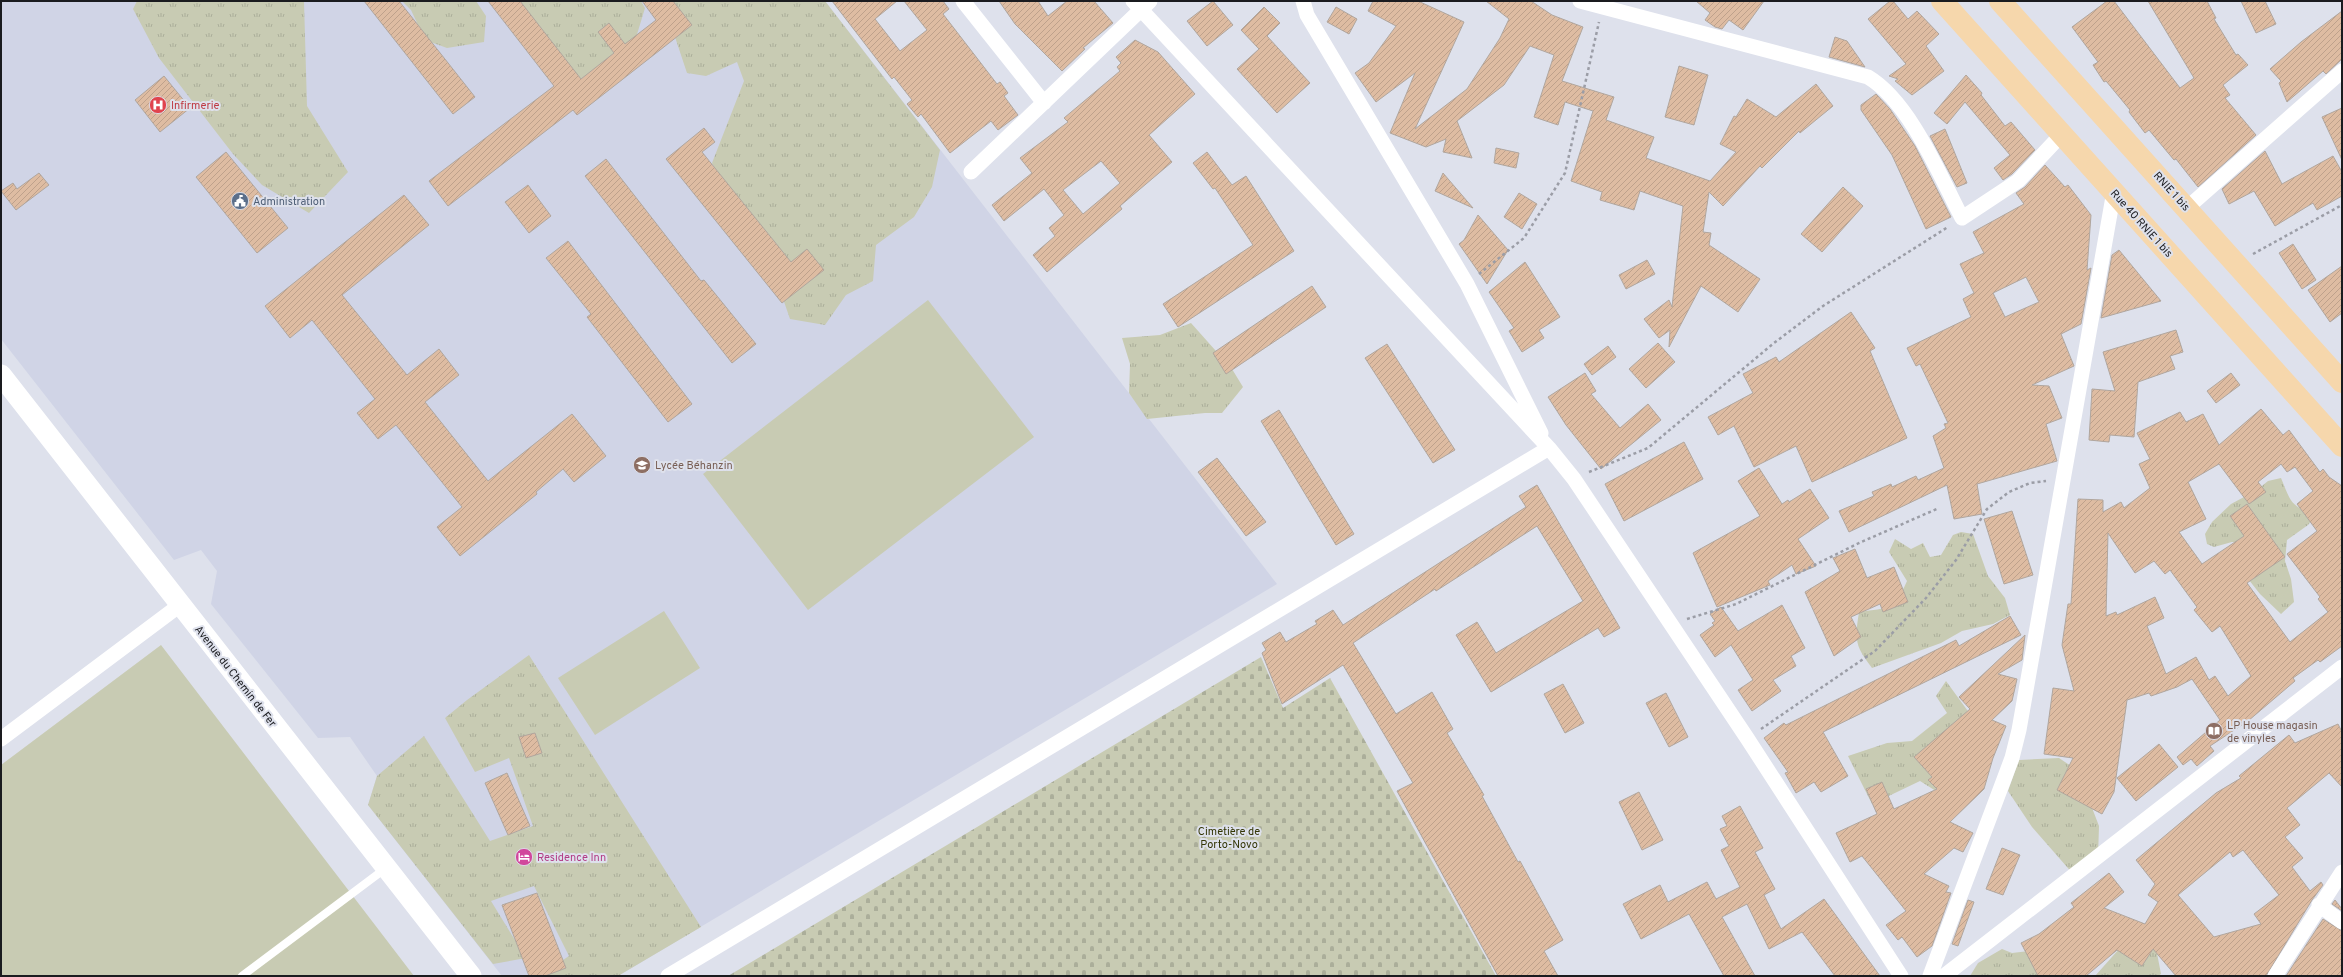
<svg xmlns="http://www.w3.org/2000/svg" width="2343" height="977" viewBox="0 0 2343 977" font-family="Overpass,sans-serif">
	<defs>
		<pattern id="grass-tufts" width="24" height="20" patternUnits="userSpaceOnUse"><rect width="24" height="20" fill="#c8cbb3"/><path d="M3 7l-1-3M5 7V3M7 7l1-3M15 17l-1-3M17 17v-4M19 17l1-3" fill="none" stroke="#abae9a"/></pattern>
		<pattern id="cemetery-stones" width="16" height="16" patternUnits="userSpaceOnUse"><rect width="16" height="16" fill="#c8cbb3"/><path d="M2 7V4a2 2 0 0 1 4 0v3zM10 15v-3a2 2 0 0 1 4 0v3z" fill="#abae9a"/></pattern>
		<pattern id="building-hatch" width="6" height="6" patternUnits="userSpaceOnUse"><rect width="6" height="6" fill="#debca2"/><path d="M-1 1l2-2M0 6l6-6M5 7l2-2" fill="none" stroke="#bea18b"/></pattern>
	</defs>
	<rect width="100%" height="100%" fill="#dee1ec"/>
	<path fill="#d0d4e6" d="M1,1H825L1277,584L618,976H502L368,805L377,776L350,737L318,738L211,604L217,571L201,550L174,560L1,339Z"/>
	<path fill="url(#grass-tufts)" d="M137,1H304L307,106L348,172L309,213L262,185L233,154L159,58L133,9Z
		M402,1H476L486,16L484,42L447,48L425,40L411,10Z
		M520,1H641L645,8L635,41L581,79L562,68Z
		M651,1H825L940,150L932,187L914,217L876,245L873,281L846,295L825,325L790,319L781,293L712,163L744,81L737,62L706,76L687,73L675,37Z
		M1191,323L1232,369L1243,387L1222,413H1205L1147,419L1129,393L1130,364L1122,338L1160,335Z
		M2281,478C2291,502 2290,506 2316,515L2308,525L2287,540L2285,561L2291,579L2294,602L2281,614L2260,594L2245,575L2243,543L2232,542L2214,547L2207,544L2205,534L2212,522L2231,504L2257,490L2268,481Z
		M1961,532L1973,534L1988,576L2005,598L2010,615L1993,624L1962,631L1941,643L1872,668C1854,645 1855,639 1859,612C1890,607 1893,612 1907,581L1889,552L1895,539L1911,549L1923,543L1930,557L1941,555L1953,535Z
		M529,655L701,927L618,976H539L569,956L534,886L491,901L526,958L493,964L368,805L377,776L424,736L490,841L533,826L509,758L475,772L445,718L467,700Z
		M1946,681L1986,736L1955,803L1920,781L1872,804L1848,756L1887,743L1912,741L1947,713L1936,696Z
		M2059,758L2077,770L2089,800L2099,826L2098,857L2074,875L2032,827L2008,791L2019,760Z
		M2128,939L2156,948L2161,974L2158,976H2095Z
		M2002,949L2012,953L2029,951L2059,976H1970L1978,963Z"/>
	<path fill="url(#cemetery-stones)" d="M1261,657L1283,708L1330,678L1496,976H728Z"/>
	<path fill="#c8cbb3" d="M928,300L1034,437L808,610L703,474Z
		M664,611L700,668L595,735L558,678Z
		M161,645L414,976H1V765Z"/>
	<path fill="url(#building-hatch)" stroke="#b0a69e" fill-rule="evenodd" d="M364,1H399L475,97L453,114Z
		M488,1H520L581,79L614,53L598,32L609,23L625,44L656,20L642,1H673L692,25L577,115L573,110L448,206L429,181L554,86Z
		M832,1H897L875,19L900,51L927,30L904,1H943L949,9L943,14L997,84L1000,82L1008,93L1004,96L1018,115L998,130L991,121L950,153L921,114L918,117L907,104L912,100L894,77L892,79Z
		M999,1H1038L1048,16L1067,1H1094L1113,23L1083,48L1085,49L1062,71L1015,24Z
		M1213,1L1233,25L1207,46L1187,21Z
		M1373,1H1418L1464,22L1415,129L1467,89L1500,38L1509,19L1486,1H1531L1552,15L1583,27L1562,81L1614,97L1606,120L1654,137L1646,158L1710,181L1736,152L1720,144L1734,116L1736,117L1747,99L1776,117L1816,84L1833,106L1800,133L1799,131L1762,168L1760,166L1723,206L1709,192L1703,232L1711,233L1709,245L1760,279L1738,312L1701,286L1669,347L1670,330L1659,338L1644,319L1669,300L1672,307L1683,206L1640,191L1634,210L1600,200L1602,192L1571,181L1593,111L1565,102L1558,125L1534,117L1554,55L1530,46L1504,85L1457,121L1472,158L1443,152L1446,139L1426,147L1390,133L1415,73L1376,102L1355,73L1369,63L1396,26L1368,11Z
		M1696,1H1764L1743,30L1729,20L1722,29L1715,27L1705,20L1710,13Z
		M1890,1H1893L1908,19L1917,11L1939,34L1926,46L1944,71L1912,95L1895,81L1898,79L1889,76L1906,64L1868,19Z
		M2107,1H2114L2180,88L2194,78L2148,1H2207L2216,18L2214,19L2236,55L2238,54L2248,65L2223,85L2230,95L2225,98L2256,135L2198,187L2176,159L2174,160L2149,130L2145,133L2129,112L2130,110L2106,81L2104,82L2093,65L2098,62L2072,27Z
		M2241,1H2265L2276,24L2256,33Z
		M1264,7L1280,23L1267,36L1310,83L1277,113L1237,69L1259,49L1241,30Z
		M1336,7L1357,19L1349,34L1327,22Z
		M2342,11V59L2326,74L2323,71L2287,102L2279,83L2281,81L2270,69L2301,42Z
		M1835,37L1847,41L1865,67L1829,57Z
		M1135,40L1158,52L1195,94L1149,135L1172,162L1120,206L1122,209L1047,272L1033,255L1055,236L1049,228L1064,215L1044,189L1004,221L992,205L1032,173L1020,158L1068,122L1064,118L1120,71L1117,67L1121,63L1116,57ZM1101,161L1120,183L1083,214L1063,190Z
		M1679,66L1708,75L1694,125L1665,117Z
		M1966,75L1982,93L1981,95L2005,126L2011,122L2035,150L2012,174L2003,180L1994,168L2010,155L1965,102L1947,124L1934,113Z
		M164,76L190,108L160,132L135,100Z
		M1876,94L1890,109L1915,146L1951,217L1926,229L1892,155L1861,110V105Z
		M2342,108V160L2322,117Z
		M704,128L715,142L702,152L791,262L807,249L824,270L782,303L666,159Z
		M1945,129L1967,183L1957,187L1930,136Z
		M1496,148L1519,153L1516,168L1494,163Z
		M2265,151L2282,184L2333,156L2342,172V196L2317,210L2313,203L2275,226L2254,191L2229,204L2222,189Z
		M226,152L288,228L257,253L196,177Z
		M1207,152L1232,185L1246,176L1294,251L1178,327L1163,304L1253,245L1215,188L1213,189L1193,163Z
		M606,159L701,281L704,280L756,344L732,363L585,176Z
		M2045,165L2065,187L2068,185L2091,215L2087,270L2091,268L2081,324L2061,334L2074,366L2032,385L2049,386L2062,418L2046,424L2057,461L1977,484L1982,514L1954,519L1947,485L1849,532L1839,511L1874,496L1872,492L1891,484L1892,487L1916,476L1918,480L1944,468L1933,436L1946,428L1944,424L1948,423L1920,364L1916,366L1907,348L1971,317L1963,299L1974,293L1960,264L1984,253L1973,232L2024,204L2016,193L2025,187ZM2026,277L2039,302L2005,317L1993,293Z
		M39,173L49,185L16,210L1,191L13,183L17,189Z
		M1443,173L1473,208L1435,191Z
		M528,185L551,216L529,233L505,202Z
		M1843,187L1863,206L1822,252L1801,234Z
		M1519,193L1537,204L1522,229L1504,217Z
		M404,195L429,225L342,295L407,375L439,349L459,375L425,402L488,481L572,414L606,456L574,482L563,469L536,492L537,494L460,556L437,527L462,507L396,425L378,439L357,413L375,399L312,320L290,338L265,306Z
		M1478,215L1508,250L1487,284L1459,244L1464,240Z
		M568,241L692,404L668,422L587,317L591,314L546,258Z
		M2293,244L2316,280L2302,289L2279,253Z
		M2119,250L2161,301L2101,318L2112,255Z
		M1647,260L1655,274L1626,289L1619,275Z
		M1525,262L1560,317L1539,330L1544,338L1522,352L1509,331L1514,328L1489,292Z
		M2342,266V313L2330,322L2308,290Z
		M1312,286L1326,307L1226,374L1213,353Z
		M1851,312L1875,348L1870,351L1907,438L1812,482L1796,446L1754,467L1734,426L1718,435L1708,417L1753,393L1743,374L1776,357L1779,362Z
		M2176,330L2183,352L2170,356L2175,369L2138,382L2134,437L2110,435L2109,442L2089,440L2092,389L2115,391L2103,352Z
		M1658,343L1675,362L1646,388L1629,369Z
		M1387,344L1455,450L1433,463L1365,358Z
		M1608,346L1616,357L1592,375L1584,364Z
		M1585,373L1596,391L1591,394L1620,428L1648,404L1661,420L1601,469L1566,425L1548,397Z
		M2231,373L2240,385L2216,403L2207,391Z
		M2261,409L2283,435L2289,430L2320,472L2323,469L2329,477L2342,486V646L2320,662L2318,660L2293,678L2295,681L2248,721L2210,746L2214,751L2197,766L2191,759L2183,765L2177,757L2220,720L2192,679L2177,687L2151,696L2149,693L2127,700L2114,792L2102,814L2057,790L2073,758L2044,754L2053,688L2074,691L2062,645L2068,604H2071L2078,499L2103,500V512L2121,502L2124,508L2150,488L2139,464L2150,459L2137,433L2180,412L2186,422L2203,414L2219,445ZM2219,464L2249,504L2266,492L2258,482L2281,464L2287,472L2295,467L2313,491L2297,504L2317,531L2287,554L2320,597L2318,599L2328,612L2290,642L2247,583L2285,557L2247,504L2230,516L2244,536L2202,564L2179,532L2206,519L2188,482ZM2108,533L2135,573L2154,561L2165,574L2170,570L2197,607L2194,610L2212,632L2220,626L2251,676L2228,696L2215,676L2209,680L2196,657L2166,674L2147,626L2164,618L2155,597L2117,615L2116,612L2106,616Z
		M1279,410L1354,534L1336,545L1261,421Z
		M1684,442L1703,479L1624,521L1605,484Z
		M1217,458L1266,522L1246,536L1198,472Z
		M1759,468L1782,504L1788,500L1789,502L1810,489L1829,518L1798,539L1816,566L1796,574L1792,565L1768,581L1770,585L1717,607L1693,553L1760,516L1738,481Z
		M1537,485L1620,628L1604,637L1598,628L1491,692L1456,635L1477,622L1496,653L1583,601L1537,526L1436,591L1435,589L1353,643L1396,714L1432,692L1453,729L1447,733L1484,795L1482,796L1518,862L1520,861L1563,940L1544,951L1558,976H1498L1397,791L1413,783L1343,665L1282,704L1262,653L1266,650L1262,643L1280,632L1286,642L1317,624L1315,621L1333,610L1343,625L1526,507L1519,496Z
		M2012,511L2033,575L2004,584L1984,519Z
		M1855,549L1867,578L1894,567L1908,602L1883,612L1880,604L1851,617L1861,637L1834,656L1805,592L1840,571L1833,558Z
		M1782,605L1805,648L1791,656L1796,666L1773,680L1781,691L1752,711L1738,690L1753,680L1731,645L1715,657L1700,635L1714,625L1712,623L1715,621L1710,614L1721,607L1738,631Z
		M2010,616L2021,635L1823,732L1848,776L1821,792L1814,782L1796,793L1785,773L1788,772L1764,738L1784,723L1786,725L1956,640L1959,646Z
		M2025,635L2022,660L1998,674L2017,679L2012,701L1992,720L2006,726L1993,758L1984,789L1950,822L1973,833L1963,852L1954,848L1924,874L1949,886L1946,892L1951,893L1932,946L1917,957L1902,937L1898,940L1886,925L1906,911L1862,856L1850,862L1836,833L1877,814L1866,789L1882,782L1894,809L1937,789L1928,780L1932,777L1914,757L1970,709L1959,697Z
		M1563,684L1584,723L1565,733L1544,694Z
		M1666,693L1688,737L1669,747L1646,703Z
		M2338,724L2342,732V787L2329,773L2287,808L2300,825L2285,837L2303,858L2292,867L2310,891L2321,882L2323,885L2312,900L2266,976H2176L2153,949L2142,966L2117,950L2086,976H2038L2021,943L2039,934L2074,907L2071,903L2109,873L2124,892L2104,908L2145,924L2158,902L2148,895L2155,884L2136,860L2216,793L2241,778L2239,776L2289,735L2295,743ZM2243,850L2279,895L2254,914L2261,924L2214,937L2178,895L2230,852L2233,857Z
		M535,733L542,753L526,758L519,737Z
		M2159,744L2178,767L2136,801L2117,778Z
		M507,773L530,826L508,835L485,783Z
		M1639,792L1663,840L1642,850L1619,802Z
		M1740,806L1763,848L1755,852L1775,889L1764,895L1781,929L1824,899L1880,976H1835L1802,932L1769,949L1747,904L1722,917L1755,976H1724L1689,914L1641,939L1623,904L1660,885L1668,902L1707,882L1716,899L1740,887L1721,850L1729,846L1720,829L1727,826L1722,816Z
		M2002,848L2020,855L2003,895L1986,889Z
		M537,893L566,968L545,976H529L502,905Z
		M1968,900L1974,902L1958,946L1952,944Z
		M2335,900L2342,909V911L2332,904Z
		M2323,919L2342,931V976H2286Z"/>
	<g fill="none" stroke-linecap="round" stroke-linejoin="round">
		<path stroke="#9b9da6" stroke-width="2.5" stroke-dasharray="3 3" stroke-linecap="butt" d="M2253,254L2342,205
			M1479,274L1524,238L1565,173L1599,22
			M1589,472L1648,448L1774,343L1823,306L1948,227
			M1687,619L1736,604L1859,543L1939,508
			M1761,729L1875,651L1926,598L1956,560L1987,509L2009,492L2030,483L2046,481"/>
		<path stroke="#fff" stroke-width="8" d="M242,976L386,868"/>
		<path stroke="#fff" stroke-width="15" d="M963,1L1044,103
			M1133,1L1549,448L1574,479L1747,738L1901,976
			M1303,1L1307,15L1467,284L1541,433
			M1580,1L1868,77C1910,102 1940,176 1962,218L2018,181L2062,134
			M971,172L1150,1
			M2187,208L2342,71
			M1,739L180,605
			M2319,905L2342,922
			M668,976L1549,448
			M1930,976L2012,758L2019,730L2114,191
			M1944,976L2342,667
			M2275,976L2342,872"/>
		<path stroke="#fff" stroke-width="21" d="M1,375L471,976"/>
		<path stroke="#f6d7ac" stroke-width="22" d="M1942,1L2342,446
			M2000,1L2342,382"/>
	</g>
	<defs>
		<symbol id="hospital-disc" viewBox="-11 -11 22 22"><circle r="9.5" fill="#e0444e" stroke="#dee1ec"/><path d="M-5-5h3v3.5h4V-5h3V5h-3V1.5h-4V5h-3Z" fill="#fff"/></symbol>
		<symbol id="civic-disc" viewBox="-11 -11 22 22"><circle r="9.5" fill="#5c6f8a" stroke="#dee1ec"/><path d="M-.6-6.5H3V-4.5H.6V-3L4-1V1h2V6H-6V1h2V-1L-.6-3ZM-1.2 2.5V6h2.4V2.5Z" fill="#fff"/></symbol>
		<symbol id="school-disc" viewBox="-11 -11 22 22"><circle r="9.5" fill="#8d6e63" stroke="#dee1ec"/><path d="M0-5L7-2L0 1L-7-2ZM-4 1L0 2.5L4 1V4Q0 6-4 4Z" fill="#fff"/></symbol>
		<symbol id="library-disc" viewBox="-11 -11 22 22"><circle r="9.5" fill="#8d6e63" stroke="#dee1ec"/><path d="M-6-4Q-3-5.5-.7-3.5V5Q-3 3-6 4ZM6-4Q3-5.5 .7-3.5V5Q3 3 6 4Z" fill="#fff"/></symbol>
		<symbol id="hotel-disc" viewBox="-11 -11 22 22"><circle r="9.5" fill="#d1479c" stroke="#dee1ec"/><path d="M-6-4.5h1.5V1H6V5H4.5V3h-9V5H-6ZM-4 0a1.8 1.8 0 1 1 3.6 0ZM.5 0V-2.5h3Q6-2.5 6 0Z" fill="#fff"/></symbol>
	</defs>
	<g fill-rule="evenodd">
		<use href="#hospital-disc" x="148" y="95" width="20" height="20"/>
		<use href="#civic-disc" x="230" y="191" width="20" height="20"/>
		<use href="#school-disc" x="632" y="455" width="20" height="20"/>
		<use href="#library-disc" x="2204" y="721" width="20" height="20"/>
		<use href="#hotel-disc" x="514" y="847" width="20" height="20"/>
	</g>
	<g text-anchor="middle" stroke-width="4" stroke-linejoin="round" paint-order="stroke">
		<g font-size="11" fill="#be3a42" stroke="#dee1ec" text-anchor="start">
			<text x="171" y="109">Infirmerie</text>
		</g>
		<g font-size="11" fill="#1a1b1f" stroke="#dee1ec">
			<text transform="translate(2172 191) rotate(48)" y="4">RNIE 1 bis</text>
			<text transform="translate(2142 223) rotate(48)" y="4">Rue 40 RNIE 1 bis</text>
			<text transform="translate(236 676) rotate(52)" y="4">Avenue du Chemin de Fer</text>
		</g>
		<g font-size="11" fill="#4e5e75" stroke="#dee1ec" text-anchor="start">
			<text x="253" y="205">Administration</text>
		</g>
		<g font-size="11" fill="#785e54" stroke="#dee1ec" text-anchor="start">
			<text x="655" y="469">Lycée Béhanzin</text>
			<text x="2227" y="729">LP House magasin<tspan x="2227" dy="13">de vinyles</tspan></text>
		</g>
		<g font-size="11" fill="#333504" stroke="#dee1ec">
			<text x="1229" y="835">Cimetière de<tspan x="1229" dy="13">Porto-Novo</tspan></text>
		</g>
		<g font-size="11" fill="#b23c85" stroke="#dee1ec" text-anchor="start">
			<text x="537" y="861">Residence Inn</text>
		</g>
	</g>
	<rect width="2343" height="977" fill="none" stroke="#1a1b1f" stroke-width="4"/>
</svg>
